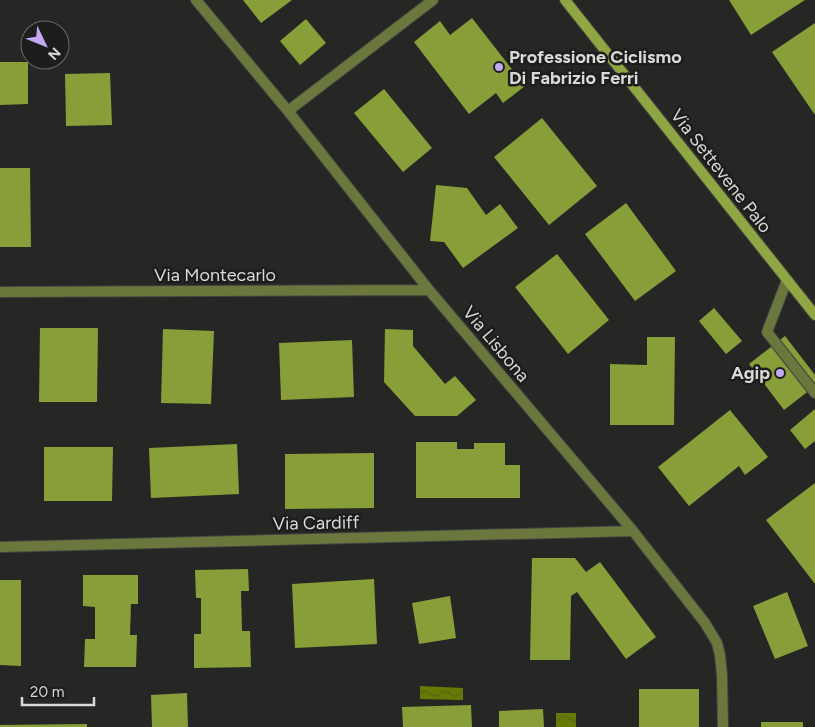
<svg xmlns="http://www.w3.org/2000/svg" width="815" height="727" viewBox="0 0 815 727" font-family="Figtree,sans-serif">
	<defs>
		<pattern id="water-waves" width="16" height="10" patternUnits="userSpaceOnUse" patternTransform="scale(1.25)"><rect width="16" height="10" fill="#667a02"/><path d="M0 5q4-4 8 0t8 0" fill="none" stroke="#57631b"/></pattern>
	</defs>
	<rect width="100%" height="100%" fill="#262725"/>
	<path fill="url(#water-waves)" d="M420,686L463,688V700L420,699Z
		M556,713H576V727H556Z"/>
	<path fill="#889e39" d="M243,0H292L261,23Z
		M729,0H805L751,35Z
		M472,18L525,86L503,103L496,93L469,114L414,42L440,21L450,35Z
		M306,19L326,43L300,65L280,41Z
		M815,23V115L772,52Z
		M0,62H28V104L0,105Z
		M110,73L112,125L66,126L65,74Z
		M384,89L432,148L403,172L354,113Z
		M542,118L597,186L549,225L494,157Z
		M0,168H30L31,247H0Z
		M436,185L467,188L486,215L500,204L518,228L463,268L444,242L430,241Z
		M626,203L676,271L635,301L585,234Z
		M557,254L609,320L568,354L515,287Z
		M714,308L742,341L726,354L699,321Z
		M40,328H98L97,402H39Z
		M163,329L214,331L211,404L161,403Z
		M385,329L413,330V346L445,384L455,376L476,400L457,416H415L384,382Z
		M785,336L815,375V386L784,410L749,364Z
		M647,337H675L674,425H610V364L647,365Z
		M352,340L354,397L281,400L279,343Z
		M815,409V441L805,449L790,430Z
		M730,410L768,457L745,475L739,466L689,506L658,467Z
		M416,442H457V449H474V443H505V465H520V498H416Z
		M237,444L239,494L151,498L149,448Z
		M44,447H113L112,501H44Z
		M374,453V508L285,509V454Z
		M815,483V584L766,520Z
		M532,558H575L586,572L600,562L656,637L626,659L577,592L571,596L570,660H530Z
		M248,569L249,591H241L242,631H250L251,667L194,668V634H201V598H196L195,570Z
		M83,575H138V604H131L130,635H137L136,667H84L85,639H95V607L83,606Z
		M374,579L377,644L295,648L292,584Z
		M0,580H21V666L0,665Z
		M787,592L808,646L775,659L753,606Z
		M450,596L456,638L419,644L412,603Z
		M639,689H699V727H639Z
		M187,693L188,727H152L151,695Z
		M471,705L472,727H403L402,707Z
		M543,709L544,727H499V711Z
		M761,722H803V727H761Z
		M87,724V727H0V725Z"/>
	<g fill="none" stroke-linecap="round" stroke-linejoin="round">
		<defs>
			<path id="lane" d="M787,280L767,332L815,393"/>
			<path id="street" d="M196,0L288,111L429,290L633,531L705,623L717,643L720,655L722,675L723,727
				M288,111L433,0
				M0,292L429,290
				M0,547L633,531"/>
			<path id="secondary" d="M565,0L815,315"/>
		</defs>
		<use href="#lane" stroke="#434342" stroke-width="12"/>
		<use href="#street" stroke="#434342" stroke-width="12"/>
		<use href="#secondary" stroke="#434342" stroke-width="12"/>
		<use href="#lane" stroke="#6a783d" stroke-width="10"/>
		<use href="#street" stroke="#6a783d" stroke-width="10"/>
		<use href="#secondary" stroke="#90a642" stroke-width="10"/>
	</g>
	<g fill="#c2a8f2" stroke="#1d1e1b" stroke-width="2">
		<circle cx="499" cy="67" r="5"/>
		<circle cx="780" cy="373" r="5"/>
	</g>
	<g text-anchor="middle" stroke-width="5" stroke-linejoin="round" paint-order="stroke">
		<g font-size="18" font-weight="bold" fill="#d9d9d8" stroke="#1d1e1b" text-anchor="start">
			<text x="509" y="63">Professione Ciclismo<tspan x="509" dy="21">Di Fabrizio Ferri</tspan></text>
			<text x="770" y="379" text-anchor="end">Agip</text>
		</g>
		<g font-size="18" fill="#d9d9d8" stroke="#1d1e1b">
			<text transform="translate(721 171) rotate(52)" y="6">Via Settevene Palo</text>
			<text x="215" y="281">Via Montecarlo</text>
			<text transform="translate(496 344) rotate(50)" y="6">Via Lisbona</text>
			<text transform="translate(316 523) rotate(-1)" y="6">Via Cardiff</text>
		</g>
	</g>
	<g transform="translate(45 45) rotate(133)"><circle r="24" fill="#1d1e1b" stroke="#686967"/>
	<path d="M0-4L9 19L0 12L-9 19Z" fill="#c2a8f2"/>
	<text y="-8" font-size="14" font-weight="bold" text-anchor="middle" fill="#d9d9d8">N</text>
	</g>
	<path d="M22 697v8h72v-8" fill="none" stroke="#d9d9d8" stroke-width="2.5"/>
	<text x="30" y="697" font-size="15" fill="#d9d9d8" stroke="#1d1e1b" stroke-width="4" paint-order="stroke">20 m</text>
</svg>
